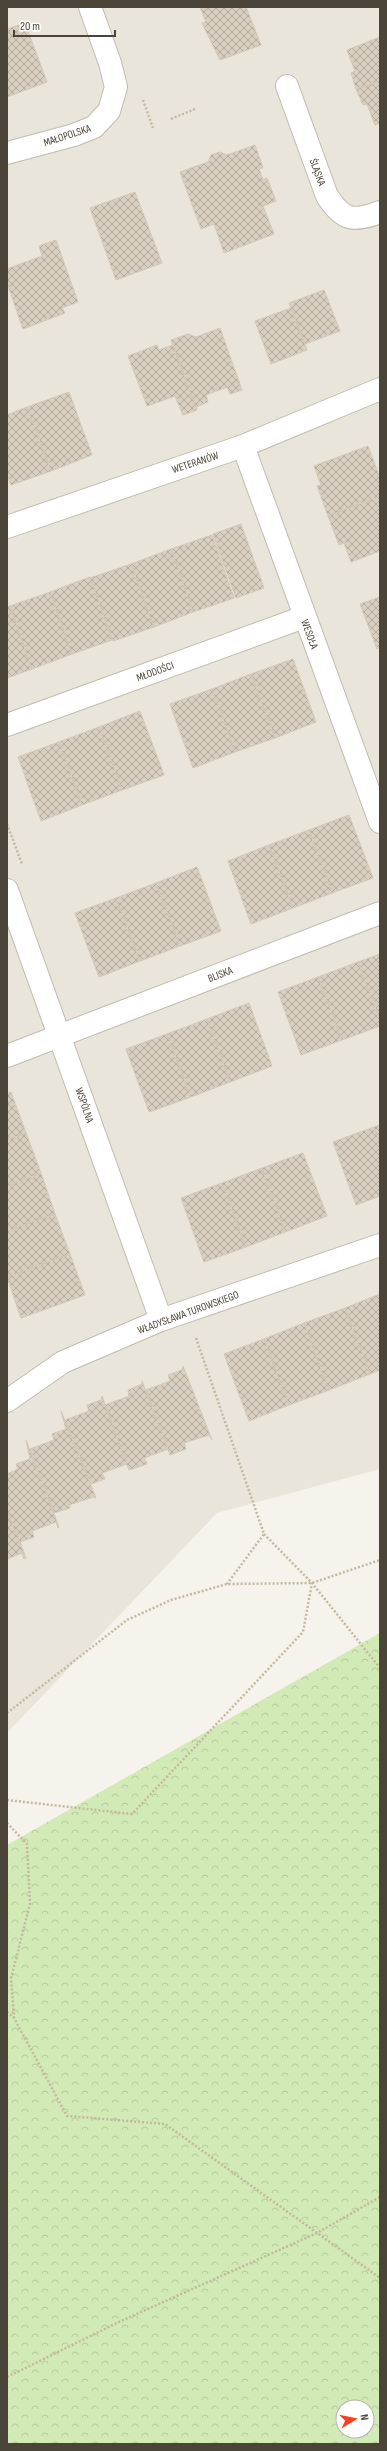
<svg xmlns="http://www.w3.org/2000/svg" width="387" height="2451" viewBox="0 0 387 2451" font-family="'Sofia Sans Condensed',sans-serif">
	<defs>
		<pattern id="forest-crowns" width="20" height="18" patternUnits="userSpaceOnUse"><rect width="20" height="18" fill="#d2eab5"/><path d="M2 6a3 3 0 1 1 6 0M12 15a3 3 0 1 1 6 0" fill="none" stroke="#b6ca9c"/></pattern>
		<pattern id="building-cross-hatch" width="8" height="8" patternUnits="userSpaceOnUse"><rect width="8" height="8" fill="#d8cfc1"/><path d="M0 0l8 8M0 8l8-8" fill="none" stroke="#b1aa9e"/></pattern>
	</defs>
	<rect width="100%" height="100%" fill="#f6f3ec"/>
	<path fill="#eae5da" d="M7,7H380V1469L217,1513L7,1733Z"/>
	<path fill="url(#forest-crowns)" fill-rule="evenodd" d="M380,1633V2444H7V1845ZM343,2407H367V2431H343Z"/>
	<path fill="url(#building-cross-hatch)" stroke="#d3c7b4" d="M200,7H246L261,45L220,60L202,23L206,22Z
		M25,23L47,82L7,97V29Z
		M380,37V81L356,89L351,73L355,71L347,50Z
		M380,81V123L375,125L367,104L363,105L356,89Z
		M255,145L263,168L259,169L263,180L267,178L276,201L263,206L274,234L224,253L214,224L201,229L180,172L208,162L211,155L220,152L227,155Z
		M135,192L162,263L116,280L90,208Z
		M56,240L78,302L62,308L65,313L23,329L7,283V269L42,256L39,246Z
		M324,290L340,331L305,344L289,303Z
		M291,308L307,350L271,364L255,321Z
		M220,328L242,390L230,394L227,387L206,395L208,402L196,407L171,340L188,334L196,337Z
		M157,345L159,350L173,345L197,410L183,415L175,396L147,406L128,356Z
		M69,392L92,455L51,471L27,407Z
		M27,407L51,471L11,485L7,475V415Z
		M368,446L380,478V496L328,516L317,486L321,485L314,466Z
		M380,496V551L351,562L344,543L339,545L328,516Z
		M241,524L264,588L236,598L213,534Z
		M212,535L234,598L193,612L171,549Z
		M171,549L193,612L154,627L131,564Z
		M131,564L154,627L113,641L90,578Z
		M90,577L112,640L72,654L50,592Z
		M50,592L72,654L32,669L10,606Z
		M380,597V647L377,649L360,604Z
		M10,606L32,669L7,678V607Z
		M293,659L316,722L275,738L251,674Z
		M251,674L275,738L235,752L212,689Z
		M212,689L235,752L193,768L170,704Z
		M140,711L164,775L122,790L99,727Z
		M99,727L122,790L82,805L59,742Z
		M59,742L82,805L41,821L18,757Z
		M349,815L373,878L332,893L309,830Z
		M309,830L332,893L293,908L269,845Z
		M269,845L293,908L251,924L228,861Z
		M197,867L221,931L180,946L156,883Z
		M156,883L180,946L140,961L116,898Z
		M116,898L140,961L99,977L75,913Z
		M380,954V1020L358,962Z
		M358,962L380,1020V1026L342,1040L318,977Z
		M318,977L342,1040L301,1055L278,992Z
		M249,1003L272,1066L230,1082L207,1019Z
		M207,1019L230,1082L191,1097L167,1034Z
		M167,1034L191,1097L149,1112L126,1049Z
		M11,1092L26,1133L7,1140V1093Z
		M380,1125V1144L374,1127Z
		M374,1127L380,1144V1196L356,1205L333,1142Z
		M26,1133L41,1173L7,1186V1140Z
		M303,1153L327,1216L285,1232L262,1168Z
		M262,1168L285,1232L246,1247L222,1183Z
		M41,1173L55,1214L7,1231V1186Z
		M222,1183L246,1247L204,1262L181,1198Z
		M55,1214L70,1254L7,1277V1231Z
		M70,1254L85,1295L21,1318L7,1277Z
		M380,1294V1370L370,1374L345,1308Z
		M345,1308L370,1374L329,1390L304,1323Z
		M304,1323L329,1390L289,1405L264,1339Z
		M264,1339L289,1405L249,1421L224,1354Z
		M183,1366L212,1440L209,1435L184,1443L186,1449L170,1455L146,1390L170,1381L168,1375L182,1370Z
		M142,1381L168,1449L144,1458L147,1464L129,1470L105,1405L129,1396L128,1390L142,1384Z
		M102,1396L127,1464L102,1473L105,1479L91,1484L65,1420L89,1411L87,1405L101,1400Z
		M61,1411L96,1498L93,1497L69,1505L70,1508L54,1513L30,1449L54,1440L52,1434L66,1429Z
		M26,1440L59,1527L58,1528L56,1522L32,1531L34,1537L20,1542L7,1511V1474L18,1469L16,1464L30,1459Z
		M7,1511L20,1542L26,1558L24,1559L22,1553L7,1559Z"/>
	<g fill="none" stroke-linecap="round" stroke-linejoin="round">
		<defs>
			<path id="street" d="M287,86L327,196C343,221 354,222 380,212
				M7,153L74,135L94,127L109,111L116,87L110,63L90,7
				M243,446L380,822
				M7,527L243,446L380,389
				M7,725L304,617
				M7,890L161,1320
				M7,1056L380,913
				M7,1401L63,1362L161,1320L380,1245"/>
		</defs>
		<use href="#street" stroke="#c2bbae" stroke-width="24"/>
		<path stroke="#c4b79f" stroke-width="2.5" stroke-dasharray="2 2" stroke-linecap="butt" d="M143,100L153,128
			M171,119L195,109
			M7,824L22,864
			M196,1338L264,1534L227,1584
			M264,1534L312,1583L380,1668
			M7,1713L127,1620L171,1600L227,1584L312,1583L380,1560
			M7,1800L132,1814L303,1632L312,1583
			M7,1823L27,1844L30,1904L11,1978L14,2017
			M7,2012L14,2018L67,2116L165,2124L380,2278
			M7,2377L121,2321L317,2233L380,2197"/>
		<use href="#street" stroke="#fff" stroke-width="22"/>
	</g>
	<g text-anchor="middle" stroke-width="3" stroke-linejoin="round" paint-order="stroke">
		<g font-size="11" fill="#4b4439" stroke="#fff">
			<text transform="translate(67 135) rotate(-18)" y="4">MAŁOPOLSKA</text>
			<text transform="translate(318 172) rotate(70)" y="4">ŚLĄSKA</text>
			<text transform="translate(195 462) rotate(-18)" y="4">WETERANÓW</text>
			<text transform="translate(310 634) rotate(70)" y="4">WESOŁA</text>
			<text transform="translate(155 671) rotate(-20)" y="4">MŁODOŚCI</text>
			<text transform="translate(220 974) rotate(-21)" y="4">BLISKA</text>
			<text transform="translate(85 1105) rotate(71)" y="4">WSPÓLNA</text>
			<text transform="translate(188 1312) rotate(-20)" y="4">WŁADYSŁAWA TUROWSKIEGO</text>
		</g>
	</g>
	<rect width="387" height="2451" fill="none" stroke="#4b4439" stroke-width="16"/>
	<g transform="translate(355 2419) rotate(80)"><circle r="19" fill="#ffffff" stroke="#b7b4b0"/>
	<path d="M0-3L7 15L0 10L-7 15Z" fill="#fc3f1d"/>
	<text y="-6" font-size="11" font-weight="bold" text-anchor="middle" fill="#4b4439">N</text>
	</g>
	<path d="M14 30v6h101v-6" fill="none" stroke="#4b4439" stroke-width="2"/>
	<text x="20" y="30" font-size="12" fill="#4b4439" stroke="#ffffff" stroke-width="3" paint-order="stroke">20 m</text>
</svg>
